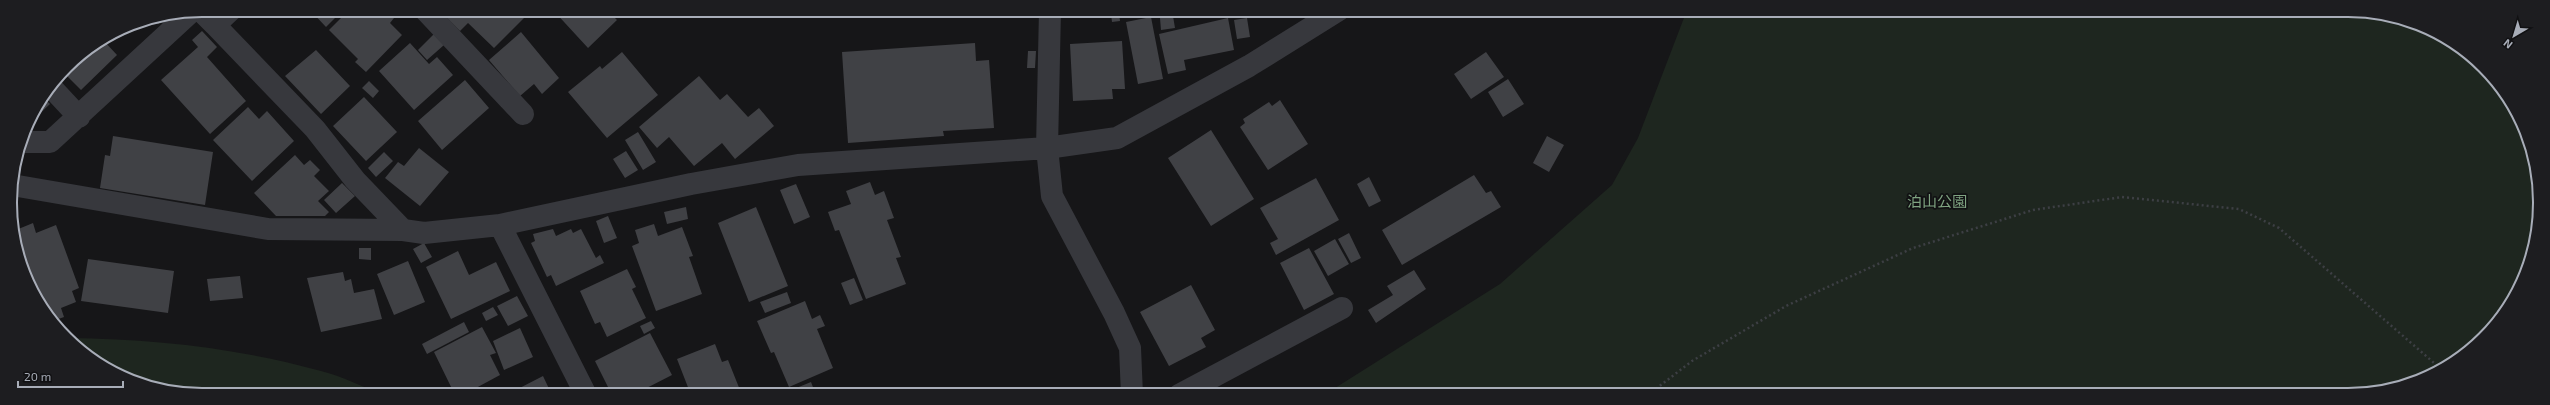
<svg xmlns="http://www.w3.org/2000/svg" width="2550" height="405" viewBox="0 0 2550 405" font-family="'Exo 2','Noto Sans JP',sans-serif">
	<rect width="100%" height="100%" fill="#161618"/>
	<path fill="#1e261f" d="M1687,10H2360L2433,30L2492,76L2530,141L2540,215L2520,287L2484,338L2432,375L2360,395H1324L1500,284L1612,185L1638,138Z
		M68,338C154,339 238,348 321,371C342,376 363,387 383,395H190L118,375Z"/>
	<path fill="#404145" d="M310,10H343L326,27Z
		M349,10H387L394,18L390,23L402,35L366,72L355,62L358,59L329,30Z
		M453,10H532L494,48L468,23L460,31L446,17Z
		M553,10H607L617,20L588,48Z
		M1231,10H1245V12L1232,15Z
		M1119,13L1120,21L1112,22L1111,14Z
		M1173,16L1175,28L1161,30L1160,18Z
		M166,17L158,24L154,20L160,18Z
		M1151,17L1163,79L1138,84L1126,22Z
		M1228,18L1234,50L1184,60L1186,70L1168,74L1159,34Z
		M1247,18L1250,37L1237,39L1234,20Z
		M202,31L217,47L207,57L246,101L210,134L161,80L198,47L192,40Z
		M521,32L559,78L542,94L534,84L520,96L489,60Z
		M434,34L444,45L427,60L418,50Z
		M104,41L117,55L81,90L63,72L67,66Z
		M1122,41L1125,89H1112L1113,99L1073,101L1070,44Z
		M410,43L429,64L437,57L453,75L414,110L379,71Z
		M975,43L976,61L989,60L994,128L943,131L944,136L848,143L842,52Z
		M316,50L350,86L321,114L285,76Z
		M1028,51H1036L1035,68H1027Z
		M622,52L658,95L607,138L568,92L600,66L602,69Z
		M1486,52L1504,77L1471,99L1454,74Z
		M699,76L720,100L727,94L748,117L759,108L774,126L735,159L722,143L694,166L669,137L657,148L639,127Z
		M1508,79L1524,104L1503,117L1488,92Z
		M465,80L489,108L442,150L418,121Z
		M369,81L379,91L373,98L362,88Z
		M364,97L397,132L366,161L333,126Z
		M45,99L50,104L28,125V124Z
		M1280,100L1308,144L1268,170L1240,127L1245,123L1243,119L1269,102L1272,106Z
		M248,107L259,119L267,111L294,141L252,181L213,140Z
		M1211,130L1254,199L1211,226L1168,158Z
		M638,132L656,162L643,170L625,140Z
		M113,136L213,152L205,205L100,188L105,155L110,156Z
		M1547,136L1564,145L1549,172L1533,163Z
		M419,148L449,172L420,206L385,178L398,162L404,166Z
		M626,151L638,170L625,178L613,159Z
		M384,152L393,161L376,177L368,168Z
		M295,155L304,165L310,160L320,170L314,176L329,191L318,201L329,212L325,216H276L254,193Z
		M1474,175L1486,193L1491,191L1501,207L1402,265L1382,230Z
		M1369,177L1381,201L1369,207L1357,184Z
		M1316,178L1339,220L1276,255L1270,243L1278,239L1260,208Z
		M870,182L875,195L884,191L894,218L887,220L901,257L896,258L906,284L866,299L839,230L835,231L828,212L851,204L846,191Z
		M342,183L355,196L336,213L324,200Z
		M796,184L810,217L794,224L780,190Z
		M686,207L688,219L667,224L664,212Z
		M756,207L788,286L749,302L718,223Z
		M608,216L617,238L604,243L596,221Z
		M33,223L36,233L56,225L79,288L72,291L76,302L61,308L64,317L53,321L20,265L16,230Z
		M654,224L658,236L682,227L693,256L689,257L702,294L656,311L632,246L639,243L635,230Z
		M553,229L556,236L571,229L573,233L581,229L596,258L600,255L604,263L556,286L551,275L547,277L531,243L535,241L533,234Z
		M1349,233L1361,258L1351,263L1338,239Z
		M1335,239L1349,264L1328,276L1314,251Z
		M424,243L432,257L421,263L413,249Z
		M359,248H371V260L359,259Z
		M1309,248L1334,294L1304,310L1280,263Z
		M458,251L469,275L496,262L510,291L451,319L426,267Z
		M88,259L174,271L168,313L81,301Z
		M408,261L425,302L394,315L377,274Z
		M627,269L636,287L632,289L646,318L607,337L600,322L595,324L580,291Z
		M1414,270L1426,289L1376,323L1368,310L1393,295L1387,286Z
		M343,272L345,281L351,279L354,293L374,289L382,319L321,332L307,278Z
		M240,276L243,298L210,301L207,279Z
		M854,278L863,300L850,305L841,283Z
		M1191,285L1215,330L1201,338L1206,347L1169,366L1140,312Z
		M787,292L791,303L765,313L760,302Z
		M517,296L528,316L508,326L497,306Z
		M805,301L812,319L820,315L825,326L817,329L833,368L789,387L774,352L771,353L757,321Z
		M493,307L498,315L486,321L482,313Z
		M651,321L655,328L644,334L640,326Z
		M464,322L469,332L427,354L422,344Z
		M482,327L496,353L490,355L500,375L463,395H455L434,352Z
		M520,328L533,357L504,370L493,341Z
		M650,333L672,375L633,395H612L595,361Z
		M715,344L722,362L728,360L742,395H691L677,359Z
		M543,376L552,395H506Z
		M811,382L816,395H785L784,393Z"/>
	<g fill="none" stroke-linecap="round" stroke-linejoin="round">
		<path stroke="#3d3f44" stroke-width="2.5" stroke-dasharray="2 3" stroke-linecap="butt" d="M1648,395L1692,361L1786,306L1913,248L2033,210L2122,197L2239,209L2279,228L2441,369"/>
		<path stroke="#37383d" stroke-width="22" d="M425,10L523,114
			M1050,10L1047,148L1052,196L1114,313L1130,348L1132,395
			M204,14L215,25L231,10
			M215,25L315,129L355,180L403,230
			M52,88L79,117
			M22,142H50L191,12
			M12,185L268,229L403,230L424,233L500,225L691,184L798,165L1047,148L1117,138L1249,66L1339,10
			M500,225L586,395
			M1179,395L1342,308"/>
	</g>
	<g text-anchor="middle" stroke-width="3.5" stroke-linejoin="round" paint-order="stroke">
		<g font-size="15" fill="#7fa381" stroke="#111113">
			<text x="1937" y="207">泊山公園</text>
		</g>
	</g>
	<path d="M0 0H2550V405H0ZM202 17H2348A185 185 0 0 1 2533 202V203A185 185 0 0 1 2348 388H202A185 185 0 0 1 17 203V202A185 185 0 0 1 202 17Z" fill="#1d1d20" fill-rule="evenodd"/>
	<path fill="none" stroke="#a8adb8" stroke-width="2" d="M202 17H2348A185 185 0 0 1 2533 202V203A185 185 0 0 1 2348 388H202A185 185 0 0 1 17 203V202A185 185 0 0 1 202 17Z"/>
	<g transform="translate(2514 36) rotate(218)" stroke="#111113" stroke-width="3" paint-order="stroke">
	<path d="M0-3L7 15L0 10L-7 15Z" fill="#a8adb8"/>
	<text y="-6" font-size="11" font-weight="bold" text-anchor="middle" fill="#a8adb8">N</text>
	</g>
	<path d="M18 381v6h105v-6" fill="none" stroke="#a8adb8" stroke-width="2"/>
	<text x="24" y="381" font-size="12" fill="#a8adb8" stroke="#111113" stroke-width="3" paint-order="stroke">20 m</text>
</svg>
